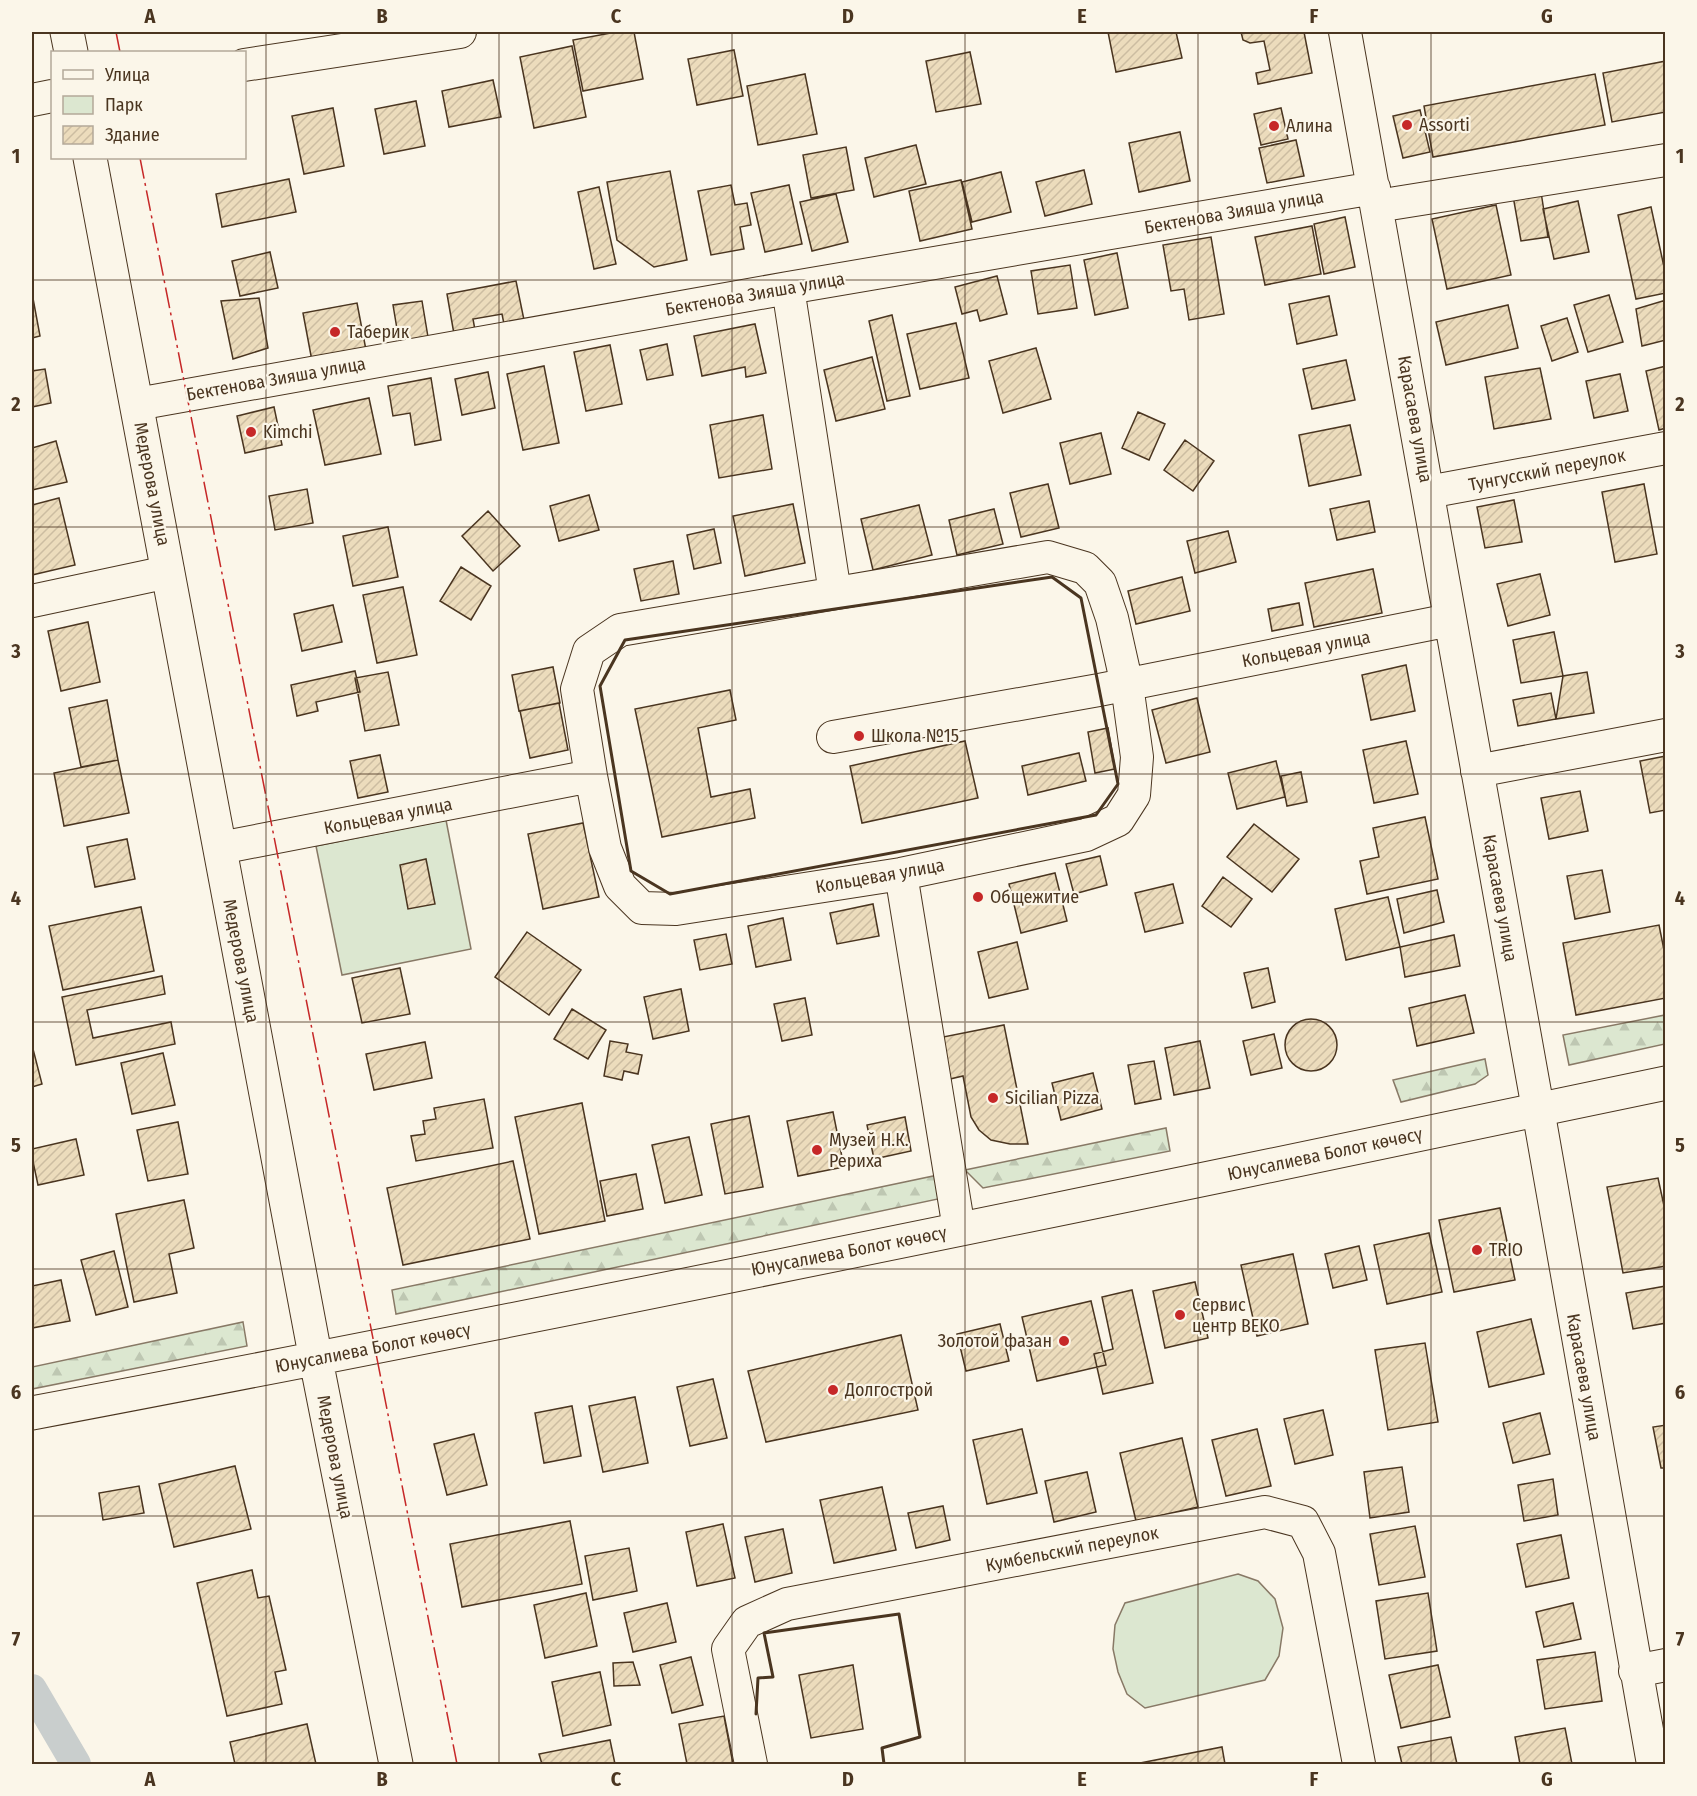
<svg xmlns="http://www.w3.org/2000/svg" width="1697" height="1796" viewBox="0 0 1697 1796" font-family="'Fira Sans Condensed',sans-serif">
	<defs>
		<pattern id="forest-firs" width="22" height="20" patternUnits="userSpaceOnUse" patternTransform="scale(1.5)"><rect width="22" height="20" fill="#dce7d0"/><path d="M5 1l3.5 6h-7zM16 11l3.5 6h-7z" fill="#bec7b2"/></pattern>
		<pattern id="building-hatch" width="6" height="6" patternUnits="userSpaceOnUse" patternTransform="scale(1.5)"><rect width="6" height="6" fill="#ecdcbc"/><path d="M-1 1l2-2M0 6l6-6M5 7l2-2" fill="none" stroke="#ccbda1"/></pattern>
	</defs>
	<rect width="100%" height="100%" fill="#fbf6e9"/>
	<path fill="#dce7d0" stroke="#887966" stroke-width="1.5" d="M446,820L471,949L342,975L316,846Z
		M1238,1574L1258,1581L1275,1599L1283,1628L1279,1656L1265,1680L1145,1708L1127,1694L1118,1672L1113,1649L1115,1625L1125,1603Z"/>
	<path fill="url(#forest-firs)" stroke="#887966" stroke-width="1.5" d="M1665,1015V1044L1569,1065L1563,1035Z
		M1485,1059L1488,1075L1475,1084L1401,1102L1393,1080Z
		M1166,1128L1170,1151L983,1188L965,1170Z
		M938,1175V1199L396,1314L392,1290Z
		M243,1322L247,1346L32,1389V1367Z"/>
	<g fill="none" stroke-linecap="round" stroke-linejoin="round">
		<path stroke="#c9cecd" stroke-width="30" d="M32,1689L76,1764"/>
	</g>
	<path fill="url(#building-hatch)" stroke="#4a3520" stroke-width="1.5" d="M616,32H634L643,79L583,91L573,40Z
		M1108,32H1176L1182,58L1116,72Z
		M1241,32H1304L1312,73L1258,84L1256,73L1270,70L1264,41L1250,43L1243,40Z
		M572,46L586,117L534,128L520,57Z
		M734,50L743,96L697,105L688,59Z
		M970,52L981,104L936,112L926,61Z
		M1666,61V112L1612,122L1603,73Z
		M805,74L817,134L758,145L747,86Z
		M1595,74L1605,125L1433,157L1424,106Z
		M493,80L501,117L449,127L442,91Z
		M416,101L425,146L384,154L375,109Z
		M333,108L344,166L304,174L292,116Z
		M1281,108L1288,139L1261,145L1254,114Z
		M1420,110L1430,152L1403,158L1393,116Z
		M1180,132L1190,181L1139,192L1129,143Z
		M1296,140L1304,176L1267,183L1259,148Z
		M916,145L926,184L874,197L865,158Z
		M846,147L854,190L811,198L803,155Z
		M1084,170L1092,204L1045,216L1036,182Z
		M670,171L687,260L654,267L617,240L607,182Z
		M1001,172L1011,212L972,222L962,182Z
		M289,179L296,212L222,227L216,194Z
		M961,180L972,229L920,241L909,191Z
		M731,185L735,205L747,203L751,225L740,227L744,249L711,255L698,191Z
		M789,185L802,244L765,252L751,193Z
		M599,187L616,264L594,269L578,192Z
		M1541,192L1548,237L1521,241L1513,196Z
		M836,194L848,242L812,251L800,202Z
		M1578,201L1589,252L1554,259L1543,209Z
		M1496,205L1511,275L1447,289L1432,219Z
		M1651,207L1666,276V293L1636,299L1618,215Z
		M1345,217L1355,267L1324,274L1314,224Z
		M1312,226L1321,274L1265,285L1255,237Z
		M1211,237L1224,314L1189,320L1184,289L1171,291L1163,245Z
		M270,252L278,288L240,296L232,261Z
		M1117,253L1128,308L1095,315L1084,260Z
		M1070,265L1077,308L1038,314L1031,271Z
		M997,276L1007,314L980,321L977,310L962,314L955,287Z
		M516,281L524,320L504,324L502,314L473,319L475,330L454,334L447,294Z
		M32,293L40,336L32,338Z
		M1609,295L1623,342L1588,352L1574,305Z
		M1329,296L1337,335L1297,344L1289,304Z
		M259,298L268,348L233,359L221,301Z
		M1666,300V340L1642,346L1636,309Z
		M422,301L428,337L399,341L393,305Z
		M357,303L366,350L312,361L303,313Z
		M1508,305L1518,348L1446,365L1436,322Z
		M892,315L910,396L887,401L869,321Z
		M1567,318L1578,352L1552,361L1541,326Z
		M956,323L969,378L920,389L907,334Z
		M755,324L766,373L746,377L745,367L702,376L694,336Z
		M667,344L673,375L647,380L640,350Z
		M610,345L622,404L586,411L574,352Z
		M1036,348L1051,399L1003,413L989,361Z
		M872,357L885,409L836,421L824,370Z
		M1346,360L1355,400L1312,409L1303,369Z
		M544,366L559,443L523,450L507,374Z
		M1666,366V428L1659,430L1646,371Z
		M1540,368L1551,419L1494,429L1485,377Z
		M45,369L51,403L32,407V371Z
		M488,372L495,408L462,415L455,379Z
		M1620,374L1628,411L1594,418L1586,381Z
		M431,378L441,440L415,445L410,413L393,416L388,386Z
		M369,398L381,454L325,465L313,410Z
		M274,407L282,445L245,453L237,416Z
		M1138,412L1165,424L1149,460L1122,448Z
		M763,415L772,469L719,478L710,425Z
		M1350,425L1361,475L1309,486L1299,435Z
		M1101,433L1111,474L1070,484L1060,443Z
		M1185,440L1214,461L1193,491L1164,470Z
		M56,441L67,482L32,490V448Z
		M1048,484L1059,528L1021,537L1010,493Z
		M1644,484L1657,554L1615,562L1602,492Z
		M307,489L313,523L275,530L269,496Z
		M589,495L599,530L559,541L550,506Z
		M59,498L75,565L32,575V505Z
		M1514,500L1522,542L1485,548L1477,507Z
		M1369,501L1375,532L1337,540L1330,509Z
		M793,504L805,563L745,576L733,516Z
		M919,505L932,555L873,570L861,519Z
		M994,509L1003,544L957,555L949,520Z
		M488,511L520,546L493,571L462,536Z
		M388,527L398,577L353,586L343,536Z
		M714,529L721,563L694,569L687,535Z
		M1228,531L1236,562L1195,573L1187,541Z
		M673,561L679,594L641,601L634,569Z
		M461,567L491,586L471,620L440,601Z
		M1373,569L1382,613L1314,627L1305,583Z
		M1540,574L1550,615L1508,626L1497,584Z
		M1182,577L1190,611L1136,624L1128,591Z
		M403,587L417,655L377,663L363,595Z
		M1299,603L1303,625L1272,631L1268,609Z
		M333,605L342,642L302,651L294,614Z
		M88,622L100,682L61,691L48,631Z
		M1554,632L1563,676L1521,683L1513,640Z
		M1406,665L1415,711L1371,720L1362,675Z
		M553,667L560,703L519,711L512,675Z
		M355,671L360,692L316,702L318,711L297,716L291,685Z
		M388,672L399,725L365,731L355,678Z
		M1587,672L1594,713L1556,719L1563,676Z
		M730,690L736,720L698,728L711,797L750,789L755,818L662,837L635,709Z
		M1551,693L1556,719L1518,726L1513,700Z
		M1197,698L1210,752L1166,763L1152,710Z
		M107,700L118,760L81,767L69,708Z
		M559,703L568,750L530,758L520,711Z
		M1108,728L1115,769L1095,773L1088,732Z
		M965,741L978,798L862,823L850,766Z
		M1406,741L1418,794L1374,803L1363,750Z
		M1079,753L1086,781L1028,795L1022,766Z
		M380,755L388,792L358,798L350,761Z
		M1666,756V810L1650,813L1640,761Z
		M118,760L129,813L64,826L54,773Z
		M1276,761L1285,797L1237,809L1228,773Z
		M1301,772L1307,802L1287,806L1281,776Z
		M1580,791L1588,831L1549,839L1541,798Z
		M1425,817L1438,879L1367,894L1360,861L1379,857L1373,828Z
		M583,823L599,897L543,909L528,834Z
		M1254,824L1299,859L1272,892L1227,857Z
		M127,839L135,879L95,887L87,847Z
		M1100,856L1107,885L1074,894L1066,864Z
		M426,859L435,904L408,909L400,865Z
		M1602,870L1610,912L1575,919L1567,876Z
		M1055,873L1067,921L1021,933L1009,884Z
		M1223,877L1252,899L1231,927L1202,906Z
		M1173,884L1183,923L1145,932L1135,893Z
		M1437,890L1444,922L1404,933L1397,899Z
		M1388,897L1400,947L1346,960L1335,909Z
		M873,904L879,936L837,944L830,913Z
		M141,907L154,971L63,990L49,926Z
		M783,918L791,960L756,967L748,926Z
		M1659,925L1666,960V998L1576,1015L1563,943Z
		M527,932L581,970L549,1015L495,977Z
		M726,934L732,964L700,970L694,940Z
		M1454,935L1460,966L1405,977L1400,947Z
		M1017,942L1028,989L989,998L978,952Z
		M400,968L410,1014L362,1023L352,978Z
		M1268,968L1275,1002L1252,1008L1244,973Z
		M162,976L165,994L87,1010L93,1038L171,1022L175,1044L76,1065L62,997Z
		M681,989L689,1031L653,1039L644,997Z
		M1465,995L1474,1033L1417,1046L1409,1008Z
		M805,998L812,1035L782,1041L774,1004Z
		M572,1009L606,1030L588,1059L554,1039Z
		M1285 1045a26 26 0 1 1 52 0a26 26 0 1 1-52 0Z
		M1004,1025L1028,1144H1010L991,1140L979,1130L971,1117L963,1076L950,1079L943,1037Z
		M1274,1034L1282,1068L1251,1075L1243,1041Z
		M610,1041L628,1044L626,1052L642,1055L638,1074L624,1071L622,1080L604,1076Z
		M1200,1041L1210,1088L1174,1095L1165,1048Z
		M425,1042L432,1078L374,1090L366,1054Z
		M32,1049H33L42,1084L32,1087Z
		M163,1053L175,1105L132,1114L121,1063Z
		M1154,1061L1161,1099L1135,1104L1128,1065Z
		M1093,1073L1102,1109L1061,1120L1052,1083Z
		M484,1099L493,1148L416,1161L411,1136L425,1134L423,1121L436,1119L434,1108Z
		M582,1103L605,1221L539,1234L515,1117Z
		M833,1112L844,1167L798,1176L787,1121Z
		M749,1116L763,1187L725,1194L711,1124Z
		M905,1117L911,1151L874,1159L867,1125Z
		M178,1122L188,1174L148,1181L137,1130Z
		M689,1137L702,1195L665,1203L652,1145Z
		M76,1139L84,1175L38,1185L32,1157V1149Z
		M513,1161L530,1239L403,1265L387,1188Z
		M636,1174L643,1209L607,1216L600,1181Z
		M1658,1178L1666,1215V1266L1623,1273L1607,1187Z
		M184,1200L194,1248L169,1254L177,1293L134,1302L116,1214Z
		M1500,1208L1515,1280L1454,1292L1439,1220Z
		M1429,1233L1442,1292L1387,1304L1374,1245Z
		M1359,1246L1367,1280L1333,1288L1325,1254Z
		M114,1251L128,1307L96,1315L81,1260Z
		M1293,1254L1308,1324L1257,1336L1241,1265Z
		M61,1280L70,1321L32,1328V1286Z
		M1195,1282L1208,1338L1165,1348L1153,1291Z
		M1666,1286V1323L1633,1329L1626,1293Z
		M1132,1290L1153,1383L1103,1394L1094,1354L1113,1349L1102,1297Z
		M1091,1301L1106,1365L1037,1381L1022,1317Z
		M1531,1319L1544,1374L1489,1387L1477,1332Z
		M1000,1324L1009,1361L966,1371L957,1334Z
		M901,1335L918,1410L766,1442L748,1371Z
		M1425,1343L1438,1422L1388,1430L1375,1350Z
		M713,1379L727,1438L690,1446L677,1387Z
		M635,1397L648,1463L603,1472L589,1406Z
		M572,1406L581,1456L544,1463L535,1413Z
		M1323,1410L1333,1455L1295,1464L1284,1419Z
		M1540,1413L1550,1454L1513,1463L1503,1423Z
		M1666,1425V1468H1661L1653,1427Z
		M1022,1429L1037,1493L987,1504L973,1440Z
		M1257,1429L1271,1486L1226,1496L1212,1440Z
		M474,1434L487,1485L447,1495L434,1444Z
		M1182,1438L1198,1507L1136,1521L1120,1453Z
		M235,1466L251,1529L174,1547L159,1484Z
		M1402,1467L1409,1512L1370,1518L1364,1472Z
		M1087,1472L1096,1512L1054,1522L1045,1481Z
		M1553,1479L1558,1515L1524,1521L1518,1485Z
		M139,1486L144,1513L103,1520L99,1493Z
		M882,1487L896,1550L834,1563L820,1500Z
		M943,1506L950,1540L916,1548L908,1513Z
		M570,1521L582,1584L462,1607L450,1544Z
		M723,1524L735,1578L697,1586L686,1532Z
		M1415,1526L1425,1577L1379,1585L1370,1534Z
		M783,1529L792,1573L755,1582L745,1537Z
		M1561,1535L1569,1578L1526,1587L1517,1544Z
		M629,1548L637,1591L593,1600L585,1556Z
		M252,1570L258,1598L269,1596L286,1670L275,1672L282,1704L227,1716L197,1583Z
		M586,1593L597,1646L545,1658L534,1605Z
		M1428,1593L1437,1651L1385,1659L1376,1601Z
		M667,1603L676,1642L633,1652L624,1613Z
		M1573,1603L1581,1639L1544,1647L1536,1612Z
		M1595,1652L1602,1701L1545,1709L1537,1660Z
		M691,1657L703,1705L672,1713L660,1665Z
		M633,1662L640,1685L614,1686L613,1663Z
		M853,1665L863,1729L811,1738L799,1675Z
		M1438,1665L1450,1717L1401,1728L1389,1675Z
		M600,1672L611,1725L563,1736L552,1682Z
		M724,1716L733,1764H687L679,1724Z
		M307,1724L316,1764H235L230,1742Z
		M1565,1728L1572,1764H1520L1515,1737Z
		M1451,1737L1457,1764H1402L1398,1747Z
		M610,1740L615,1764H542L539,1754Z
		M1222,1747L1225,1764H1135Z"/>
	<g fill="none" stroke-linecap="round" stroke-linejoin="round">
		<defs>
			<path id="minor" d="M1345,32L1538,1109L1653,1764
				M244,65L460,32
				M32,100L52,96
				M1377,206L1666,160
				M788,288L835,593
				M137,404L788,288L1374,188
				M1428,492L1666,448
				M1048,557L1085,568L1100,583L1112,618L1127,685L1137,757L1134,795L1118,820L1086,835L901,874L676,909L642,908L620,886L605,848L591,776L577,689L589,651L620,630Z
				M32,601L168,572
				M833,737L1099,690L1450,620
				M1477,771L1666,735
				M220,848L591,776
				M901,874L959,1229
				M1635,1671L1666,1665
				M751,1764L728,1649L747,1622L787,1604L1265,1512L1303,1522L1319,1553L1359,1764"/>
			<path id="major" d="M67,32L71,52
				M90,158L316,1360L396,1764
				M32,1413C435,1337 837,1255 1239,1172C1381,1143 1523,1112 1666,1083"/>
		</defs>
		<use href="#minor" stroke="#4a3520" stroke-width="34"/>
		<use href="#major" stroke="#4a3520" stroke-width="35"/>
		<use href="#minor" stroke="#fbf6e9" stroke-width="32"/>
		<use href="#major" stroke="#fbf6e9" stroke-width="33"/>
		<path stroke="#4a3520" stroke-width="3" d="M1052,577L1081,598L1115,769L1118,784L1096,815L670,894L631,871L600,686L625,640Z
			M756,1714L758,1678L773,1677L764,1633L899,1614L920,1737L882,1748L884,1764"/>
		<path stroke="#c62828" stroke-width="1.5" stroke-dasharray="21 4.5 3 4.5" stroke-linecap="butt" d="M116,32L120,52
			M140,158L457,1764"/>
	</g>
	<path fill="none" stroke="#4a3520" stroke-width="1.5" stroke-opacity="0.55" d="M266,32V1764M499,32V1764M732,32V1764M965,32V1764M1198,32V1764M1431,32V1764M32,280H1666M32,527H1666M32,774H1666M32,1022H1666M32,1269H1666M32,1516H1666"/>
	<g fill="#c62828" stroke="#fbf6e9" stroke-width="2">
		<circle cx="1407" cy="125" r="6"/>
		<circle cx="1274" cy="126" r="6"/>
		<circle cx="335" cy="332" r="6"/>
		<circle cx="251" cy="432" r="6"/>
		<circle cx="859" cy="736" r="6"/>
		<circle cx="978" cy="897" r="6"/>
		<circle cx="993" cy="1098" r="6"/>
		<circle cx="817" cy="1150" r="6"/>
		<circle cx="1477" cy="1250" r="6"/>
		<circle cx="1180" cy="1315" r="6"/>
		<circle cx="1064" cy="1341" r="6"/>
		<circle cx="833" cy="1390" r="6"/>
	</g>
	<g text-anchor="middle" stroke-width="4.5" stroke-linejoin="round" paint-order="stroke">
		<g font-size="18" fill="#4a3520" stroke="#fbf6e9" text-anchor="start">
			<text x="1419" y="131">Assorti</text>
			<text x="1286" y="132">Алина</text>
			<text x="347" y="338">Таберик</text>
			<text x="263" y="438">Kimchi</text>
			<text x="871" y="742">Школа №15</text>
			<text x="990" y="903">Общежитие</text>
			<text x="1005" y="1104">Sicilian Pizza</text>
			<text x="829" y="1146">Музей Н.К.<tspan x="829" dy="21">Рериха</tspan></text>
			<text x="1489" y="1256">TRIO</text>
			<text x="1192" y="1311">Сервис<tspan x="1192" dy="21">центр BEKO</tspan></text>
			<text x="1052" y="1347" text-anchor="end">Золотой фазан</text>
			<text x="845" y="1396">Долгострой</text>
		</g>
		<g font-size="18" fill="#4a3520" stroke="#fbf6e9">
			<text transform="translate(1234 212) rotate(-10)" y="6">Бектенова Зияша улица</text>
			<text transform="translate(755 294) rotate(-10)" y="6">Бектенова Зияша улица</text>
			<text transform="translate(276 379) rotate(-10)" y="6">Бектенова Зияша улица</text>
			<text transform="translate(1415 419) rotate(80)" y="6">Карасаева улица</text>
			<text transform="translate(1547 470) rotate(-11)" y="6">Тунгусский переулок</text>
			<text transform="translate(152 484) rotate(79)" y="6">Медерова улица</text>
			<text transform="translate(1306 649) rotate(-11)" y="6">Кольцевая улица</text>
			<text transform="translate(388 816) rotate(-11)" y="6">Кольцевая улица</text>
			<text transform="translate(880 876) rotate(-10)" y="6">Кольцевая улица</text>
			<text transform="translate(1500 898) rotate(80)" y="6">Карасаева улица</text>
			<text transform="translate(241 961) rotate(79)" y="6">Медерова улица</text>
			<text transform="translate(1325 1154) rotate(-12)" y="6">Юнусалиева Болот көчөсү</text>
			<text transform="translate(849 1251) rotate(-11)" y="6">Юнусалиева Болот көчөсү</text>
			<text transform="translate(373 1348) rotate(-11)" y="6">Юнусалиева Болот көчөсү</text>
			<text transform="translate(1584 1377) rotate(80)" y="6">Карасаева улица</text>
			<text transform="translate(335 1457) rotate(79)" y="6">Медерова улица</text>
			<text transform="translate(1072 1549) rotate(-11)" y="6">Кумбельский переулок</text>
		</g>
	</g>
	<rect width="1697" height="1796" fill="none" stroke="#fbf6e9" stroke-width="66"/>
	<rect x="51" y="51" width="195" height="108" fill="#fbf6e9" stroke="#b4a999" stroke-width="1.5"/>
	<rect x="63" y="70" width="30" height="9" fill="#fbf6e9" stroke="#b4a999" stroke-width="1.5"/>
	<text x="105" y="81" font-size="18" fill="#4a3520">Улица</text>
	<rect x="63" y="96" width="30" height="18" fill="#dce7d0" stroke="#b4a999" stroke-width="1.5"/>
	<text x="105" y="111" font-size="18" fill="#4a3520">Парк</text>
	<rect x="63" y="126" width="30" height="18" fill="url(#building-hatch)" stroke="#b4a999" stroke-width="1.5"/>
	<text x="105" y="141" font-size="18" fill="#4a3520">Здание</text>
	<rect x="33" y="33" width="1631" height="1730" fill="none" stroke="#4a3520" stroke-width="2"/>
	<g font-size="20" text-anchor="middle" font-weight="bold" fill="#4a3520">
		<text x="150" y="23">A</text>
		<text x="382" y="23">B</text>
		<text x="616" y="23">C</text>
		<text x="848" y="23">D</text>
		<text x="1082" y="23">E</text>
		<text x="1314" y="23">F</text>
		<text x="1547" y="23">G</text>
		<text x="16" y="163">1</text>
		<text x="1680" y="163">1</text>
		<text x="16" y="411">2</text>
		<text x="1680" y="411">2</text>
		<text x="16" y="658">3</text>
		<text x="1680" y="658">3</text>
		<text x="16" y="905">4</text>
		<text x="1680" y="905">4</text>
		<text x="16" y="1152">5</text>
		<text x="1680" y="1152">5</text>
		<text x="16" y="1399">6</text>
		<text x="1680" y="1399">6</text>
		<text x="16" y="1646">7</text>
		<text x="1680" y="1646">7</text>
		<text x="150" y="1786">A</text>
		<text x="382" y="1786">B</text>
		<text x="616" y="1786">C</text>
		<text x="848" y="1786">D</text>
		<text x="1082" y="1786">E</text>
		<text x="1314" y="1786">F</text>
		<text x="1547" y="1786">G</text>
	</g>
</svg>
